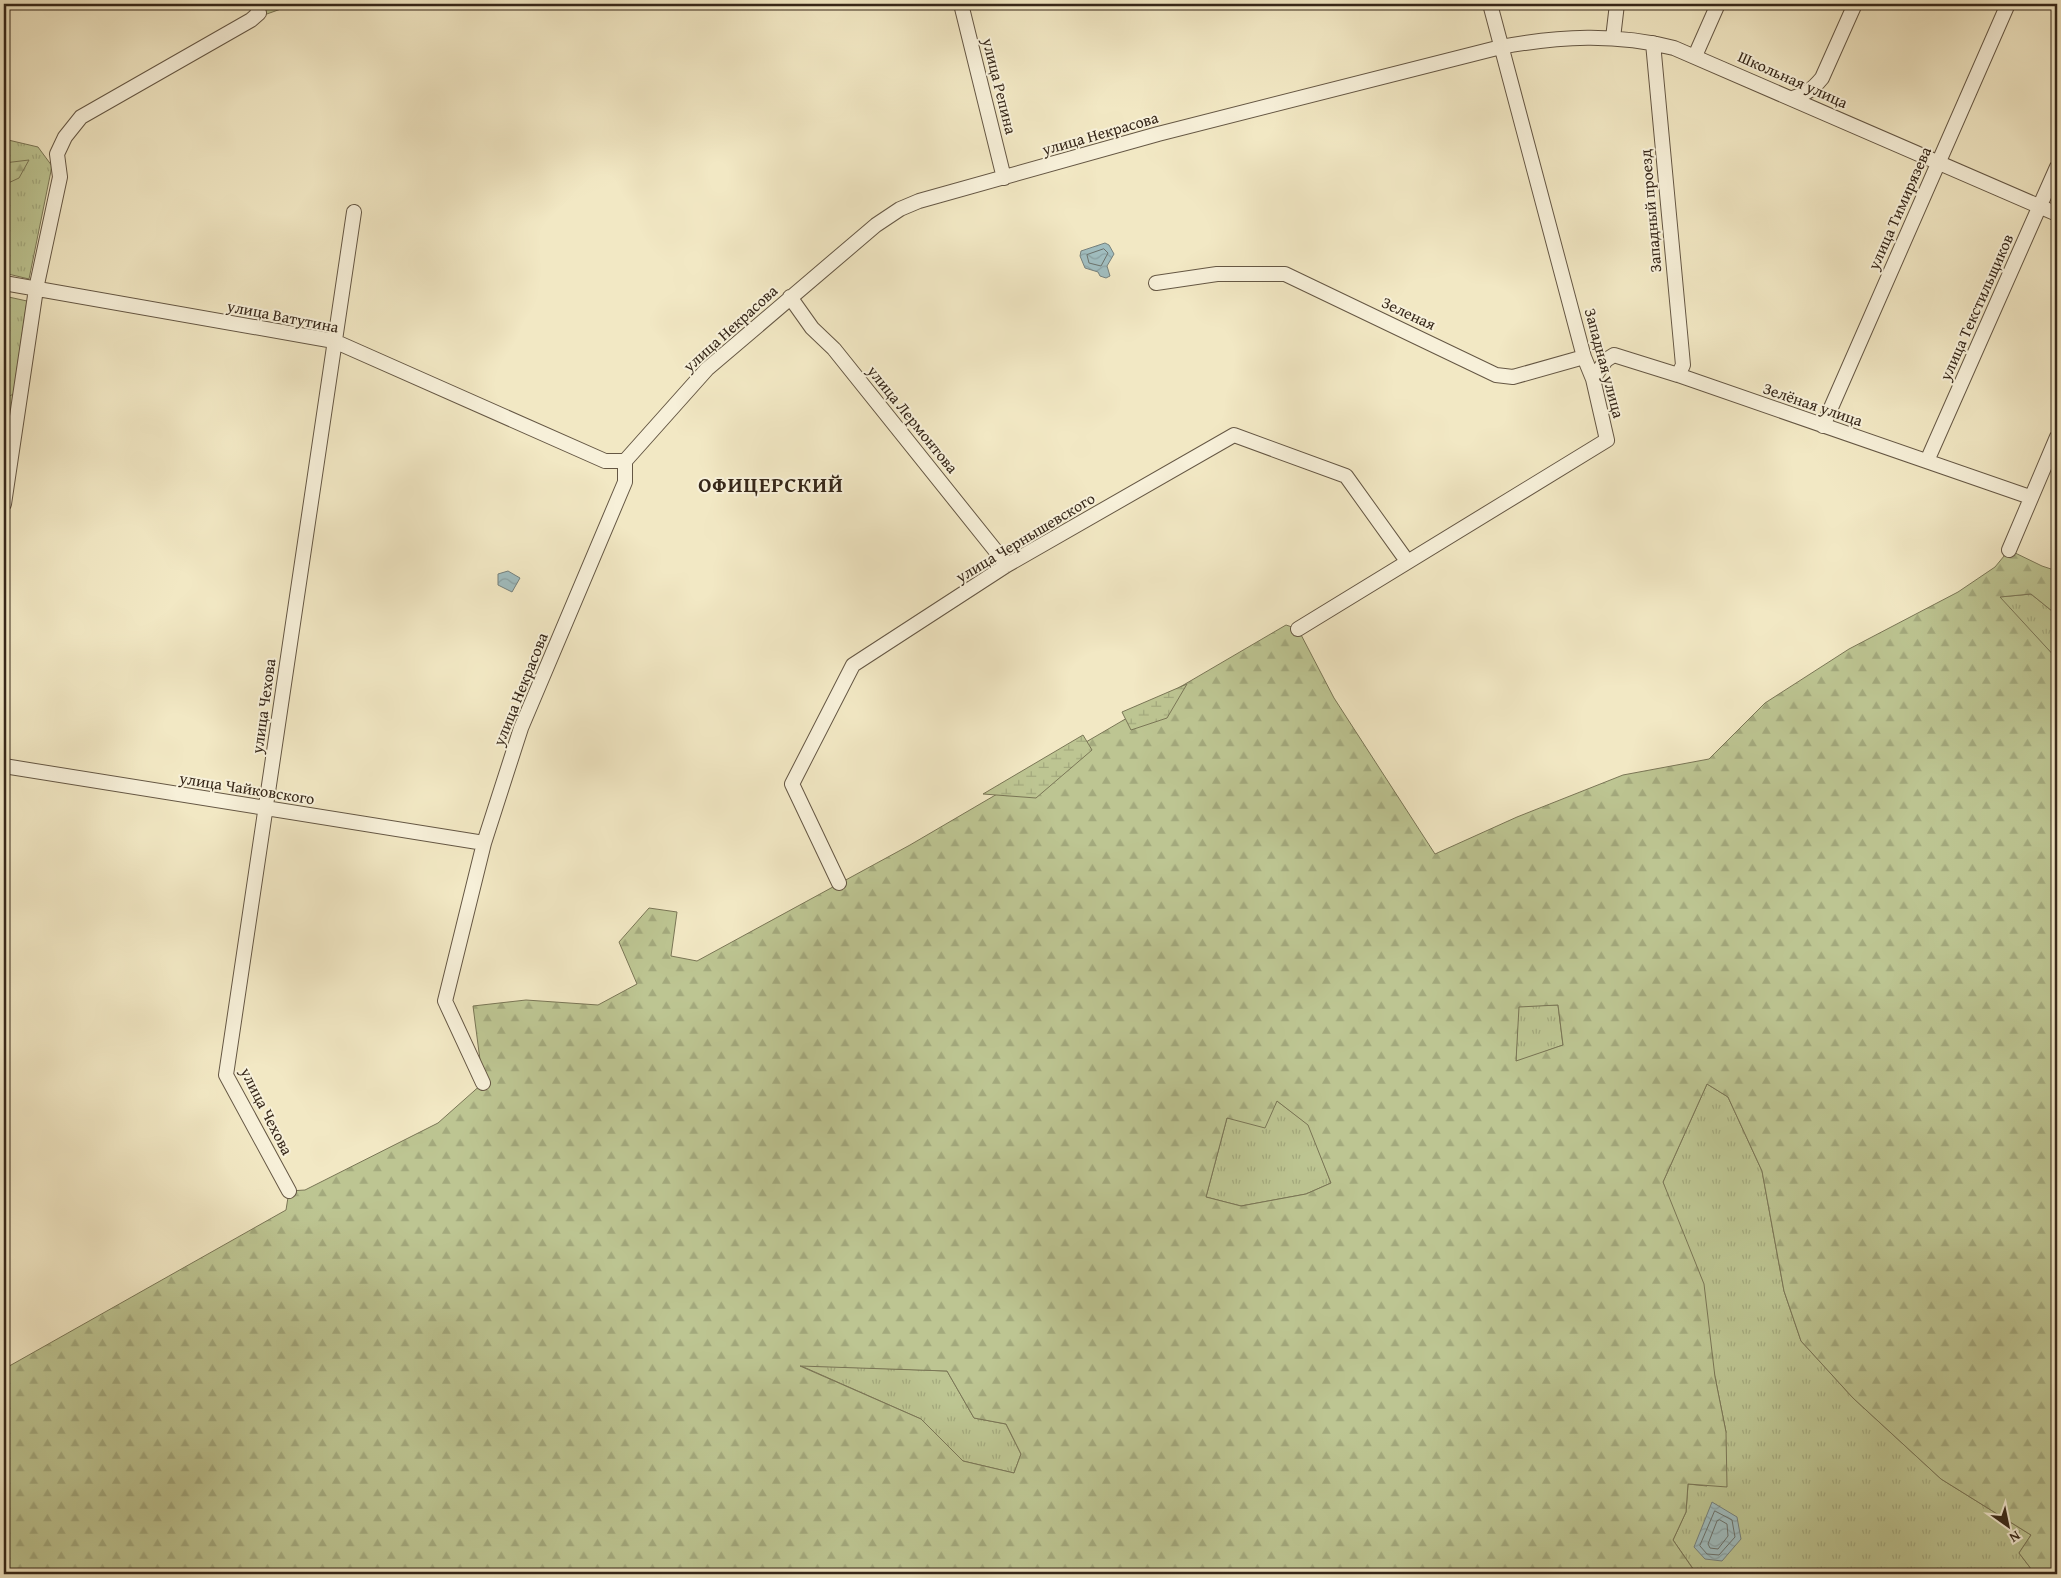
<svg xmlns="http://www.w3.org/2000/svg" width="2061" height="1578" viewBox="0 0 2061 1578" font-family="'Gentium Book Plus',serif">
	<defs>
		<pattern id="grass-tufts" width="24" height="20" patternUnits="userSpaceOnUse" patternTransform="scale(1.25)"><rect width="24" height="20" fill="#bdc592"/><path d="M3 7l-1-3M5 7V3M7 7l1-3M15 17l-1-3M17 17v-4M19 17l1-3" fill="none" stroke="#a3a97d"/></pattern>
		<pattern id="forest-firs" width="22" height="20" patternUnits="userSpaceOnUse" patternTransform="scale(1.25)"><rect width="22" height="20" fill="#bdc592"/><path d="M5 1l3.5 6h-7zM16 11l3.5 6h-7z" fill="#a3a97d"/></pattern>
		<pattern id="wetland-marsh" width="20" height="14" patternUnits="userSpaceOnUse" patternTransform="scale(1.25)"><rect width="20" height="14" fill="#bdc592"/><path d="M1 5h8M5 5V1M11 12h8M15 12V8" fill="none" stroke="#a3a97d"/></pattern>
		<pattern id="water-waves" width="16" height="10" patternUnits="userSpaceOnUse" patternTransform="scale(1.25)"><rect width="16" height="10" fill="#a0bdbf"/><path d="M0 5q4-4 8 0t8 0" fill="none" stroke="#8aa2a4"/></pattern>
	</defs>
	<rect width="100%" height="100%" fill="#f2e8c4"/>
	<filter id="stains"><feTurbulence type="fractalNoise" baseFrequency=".004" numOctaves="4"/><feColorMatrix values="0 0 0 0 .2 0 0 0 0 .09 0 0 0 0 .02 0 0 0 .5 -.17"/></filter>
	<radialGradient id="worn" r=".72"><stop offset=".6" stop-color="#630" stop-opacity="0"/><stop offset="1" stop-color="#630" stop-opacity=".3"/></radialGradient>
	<path fill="url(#grass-tufts)" stroke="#7a7656" d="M258,4H295L264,15Z
		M4,139L38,147L52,166L29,279L4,273Z
		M4,296L27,301L4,457Z
		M2031,594L2057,615V659L1999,597Z
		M1558,1005L1563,1045L1516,1062L1518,1006Z
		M1707,1084L1728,1097L1762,1171L1784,1291L1801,1341L1853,1398L1941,1479L2031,1535L2019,1553L2035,1574H1700L1694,1570L1673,1540L1686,1512L1688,1484L1707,1486L1726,1432L1715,1377L1663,1182Z
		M1277,1101L1309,1125L1331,1183L1306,1194L1241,1206L1206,1197L1227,1118Z
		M799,1365L947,1371L974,1418L1006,1424L1021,1454L1014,1473L963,1461L921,1419Z"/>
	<path fill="url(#forest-firs)" stroke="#7a7656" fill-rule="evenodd" d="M29,160L19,178L4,185V163Z
		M15,393L4,477V428L8,397Z
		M2009,550L2042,566L2057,571V615L2031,594L2000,597L2057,659V1574H2035L2019,1553L2031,1535L1941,1479L1853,1398L1801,1341L1784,1291L1762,1171L1728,1097L1707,1084L1663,1182L1704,1284L1715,1377L1726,1432L1727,1487L1688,1484L1686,1512L1673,1540L1693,1569L1700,1574H4V1369L286,1210L289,1191L305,1190L438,1123L483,1083L473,1006L526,1000L598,1005L637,984L619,942L649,908L677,912L671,956L697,961L910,845L1286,625L1298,629L1334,698L1435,854L1517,817L1623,775L1709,759L1765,703L1849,649L1958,592L1995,567ZM1558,1005L1563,1045L1516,1061L1519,1007ZM1277,1101L1308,1125L1331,1183L1306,1194L1241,1206L1206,1197L1227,1118L1265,1128ZM800,1366L947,1371L974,1418L1006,1424L1021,1454L1014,1473L963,1461L921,1419Z"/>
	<path fill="url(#wetland-marsh)" stroke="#7a7656" d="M1187,684L1167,718L1131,730L1122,712Z
		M1083,735L1092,750L1036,798L983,794Z"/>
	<path fill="url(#water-waves)" stroke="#76817d" d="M1105,243L1109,245L1114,254L1107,266L1110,276L1106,278L1100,276L1098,272L1085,268L1080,256L1081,251Z
		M508,571L520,578L512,592L498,585V574Z
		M1712,1502L1737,1517L1741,1539L1722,1561L1705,1559L1694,1547Z"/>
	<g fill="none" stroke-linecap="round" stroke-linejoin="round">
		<path stroke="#6b726c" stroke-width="1" d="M1104,249L1108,253L1101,266L1089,263L1087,255Z
			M1715,1511L1732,1520L1735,1537L1719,1555L1707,1554L1700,1546Z
			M1720,1520L1727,1524L1728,1536L1718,1549L1710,1548L1708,1544L1717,1521Z"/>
		<defs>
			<path id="minor" d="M961,4L1004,178
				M1613,38L1617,4
				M1653,43L1683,365L1678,375
				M1695,56L1718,4
				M1793,98C1806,94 1813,89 1822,78L1855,4
				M4,283L334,341L605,461H625
				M1156,283L1217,274H1285L1496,375L1513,377L1584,357
				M790,297L812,328L834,349L1007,565
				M1593,379L1606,360L1614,355L1678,375L2030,497
				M1823,426L2008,4
				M1927,461L2057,167
				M4,504L36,289L60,177L57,154L65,137L81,117L251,20L259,13L256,4
				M2009,550L2057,437
				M1298,629L1607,440L1593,379L1584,357L1490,4
				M4,766L484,843
				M839,883L792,784L853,665L1007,565L1234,435L1346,476L1407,561
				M483,1083L445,1001L484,843L521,728L625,482V461L707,369L876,225L900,209L919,201L1158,134L1501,47C1559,36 1616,33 1674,48L2057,214
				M289,1191L226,1075L354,212"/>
		</defs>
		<use href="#minor" stroke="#655744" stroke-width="16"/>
		<use href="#minor" stroke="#f7f0d9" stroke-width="14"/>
	</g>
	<g text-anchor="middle" stroke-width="4" stroke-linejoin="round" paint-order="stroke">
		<g font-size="16" fill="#362719" stroke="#f7f0d9">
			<text transform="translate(1793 79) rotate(24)" y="6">Школьная улица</text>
			<text transform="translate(1000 86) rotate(76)" y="6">улица Репина</text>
			<text transform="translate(1100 133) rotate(-16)" y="6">улица Некрасова</text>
			<text transform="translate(1899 208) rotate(-66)" y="6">улица Тимирязева</text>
			<text transform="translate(1650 211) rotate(-95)" y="6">Западный проезд</text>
			<text transform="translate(1976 307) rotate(-66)" y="6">улица Текстильщиков</text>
			<text transform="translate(1409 313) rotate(25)" y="6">Зеленая</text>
			<text transform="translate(283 316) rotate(11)" y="6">улица Ватутина</text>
			<text transform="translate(730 328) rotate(-42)" y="6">улица Некрасова</text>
			<text transform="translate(1605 363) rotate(75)" y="6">Западная улица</text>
			<text transform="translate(1813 404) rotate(19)" y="6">Зелёная улица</text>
			<text transform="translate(913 419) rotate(51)" y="6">улица Лермонтова</text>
			<text transform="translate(1025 537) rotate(-31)" y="6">улица Чернышевского</text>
			<text transform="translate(520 689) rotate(-68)" y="6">улица Некрасова</text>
			<text transform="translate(263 706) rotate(-82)" y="6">улица Чехова</text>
			<text transform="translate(247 788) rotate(9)" y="6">улица Чайковского</text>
			<text transform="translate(267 1111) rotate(63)" y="6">улица Чехова</text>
		</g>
		<g font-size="21" font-weight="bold" letter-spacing="1" fill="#362719" stroke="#f7f0d9">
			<text x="771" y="492">ОФИЦЕРСКИЙ</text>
		</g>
	</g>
	<rect width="2061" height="1578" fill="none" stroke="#f2e8c4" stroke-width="20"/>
	<rect x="5" y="5" width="2051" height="1568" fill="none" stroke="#362719" stroke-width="2.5"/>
	<rect x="10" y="10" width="2041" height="1558" fill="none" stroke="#362719"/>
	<g transform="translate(2008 1526) rotate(147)" stroke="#f7f0d9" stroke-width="4" paint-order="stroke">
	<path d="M0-4L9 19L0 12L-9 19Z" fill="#362719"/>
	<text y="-8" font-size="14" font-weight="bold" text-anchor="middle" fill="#362719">N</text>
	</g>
	<rect width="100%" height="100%" filter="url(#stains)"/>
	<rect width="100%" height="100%" fill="url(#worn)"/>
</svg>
